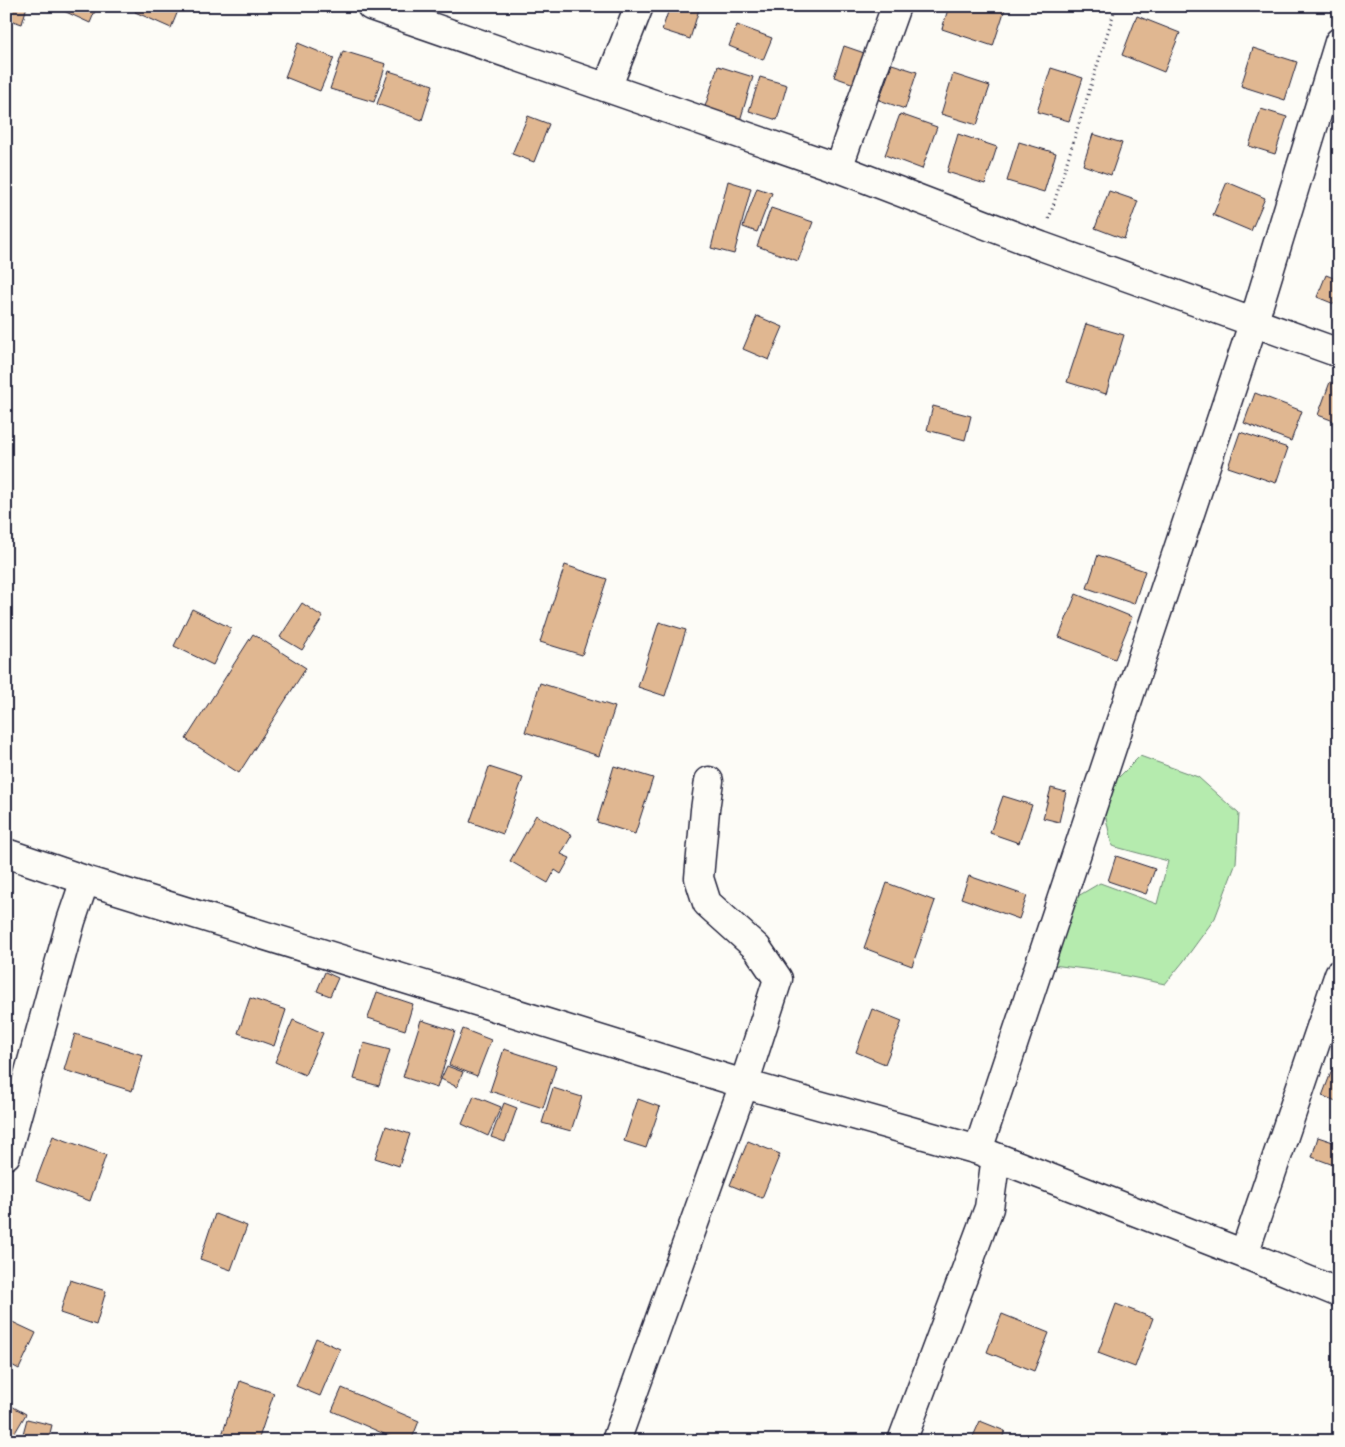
<svg xmlns="http://www.w3.org/2000/svg" width="1345" height="1447" viewBox="0 0 1345 1447" font-family="Mali,sans-serif">
	<rect width="100%" height="100%" fill="#fdfcf7"/>
	<filter id="ink" filterUnits="userSpaceOnUse"><feTurbulence type="fractalNoise" baseFrequency=".02" numOctaves="2"/><feDisplacementMap in="SourceGraphic" scale="10" xChannelSelector="R" yChannelSelector="G"/><feConvolveMatrix kernelMatrix="1 2 1 2 8 2 1 2 1" color-interpolation-filters="sRGB"/></filter>
	<g filter="url(#ink)">
		<path fill="#b5ebae" stroke="#6c8674" d="M1140,756L1198,777L1239,814L1236,863L1215,918L1183,962L1165,984L1102,971L1052,965L1073,899L1100,883L1157,904L1168,861L1112,846L1101,795Z"/>
		<path fill="#e0b791" stroke="#22223b" d="M6,6H27L22,24L7,19L6,22Z
			M53,6H97L90,23Z
			M138,6H180L171,28L135,12Z
			M670,6H700L690,39L662,30Z
			M949,6H1006L993,46L942,29Z
			M1137,16L1180,33L1164,72L1122,55Z
			M737,25L772,38L763,60L729,46Z
			M298,43L334,58L320,91L285,77Z
			M844,46L870,55L860,86L834,77Z
			M1253,48L1297,62L1285,100L1241,86Z
			M343,51L386,64L374,102L330,89Z
			M892,64L917,72L905,109L879,100Z
			M718,66L753,77L739,124L703,113Z
			M1051,68L1083,78L1069,121L1037,112Z
			M389,71L433,85L422,120L377,104Z
			M953,74L990,86L977,125L941,114Z
			M760,77L787,85L777,120L749,111Z
			M1261,109L1287,117L1275,154L1249,146Z
			M900,114L937,127L922,169L885,155Z
			M528,116L549,124L534,162L512,154Z
			M958,134L997,147L985,184L947,172Z
			M1093,134L1122,143L1111,175L1083,165Z
			M1019,142L1056,153L1044,192L1007,181Z
			M728,181L751,188L734,254L711,248Z
			M1227,182L1265,198L1251,231L1213,215Z
			M757,188L772,193L757,232L743,227Z
			M1109,191L1138,201L1124,239L1095,228Z
			M771,208L813,222L798,261L757,246Z
			M1326,275L1339,280V306L1317,297Z
			M757,316L783,327L769,360L743,349Z
			M1086,324L1124,335L1106,394L1067,382Z
			M1330,382L1339,386V423L1318,415Z
			M1255,393L1302,411L1291,441L1244,423Z
			M933,406L971,416L965,440L927,430Z
			M1240,432L1288,448L1276,483L1228,467Z
			M1098,555L1145,571L1134,604L1087,588Z
			M565,565L607,579L582,655L540,642Z
			M1076,594L1132,617L1115,659L1059,637Z
			M302,603L323,617L302,650L280,637Z
			M192,609L231,628L213,665L174,646Z
			M659,622L686,630L665,696L638,687Z
			M253,634L306,668L239,773L186,739Z
			M540,683L615,707L599,756L525,732Z
			M614,766L653,778L635,834L597,822Z
			M489,767L523,778L503,834L470,822Z
			M1051,788L1066,792L1059,822L1043,818Z
			M1003,796L1032,805L1019,843L990,833Z
			M536,815L572,835L561,854L570,858L561,874L555,870L548,883L510,861Z
			M1116,856L1155,869L1146,894L1108,881Z
			M969,876L1027,896L1019,919L961,898Z
			M887,883L935,901L912,966L864,948Z
			M325,972L338,978L330,996L317,991Z
			M377,992L413,1004L405,1030L368,1018Z
			M250,998L286,1010L274,1046L238,1033Z
			M872,1009L902,1021L885,1064L856,1052Z
			M293,1020L323,1033L305,1075L275,1062Z
			M421,1020L455,1031L437,1088L403,1077Z
			M463,1029L491,1040L477,1076L449,1065Z
			M75,1034L143,1055L132,1091L64,1070Z
			M364,1043L390,1050L379,1086L354,1079Z
			M504,1049L556,1066L543,1108L490,1091Z
			M447,1066L463,1072L457,1087L441,1079Z
			M1332,1070L1339,1073V1102L1322,1096Z
			M553,1088L582,1097L571,1131L542,1123Z
			M474,1096L501,1107L488,1136L462,1124Z
			M638,1099L660,1107L646,1148L624,1141Z
			M504,1103L517,1108L505,1142L491,1137Z
			M386,1126L410,1134L399,1166L375,1158Z
			M53,1136L106,1155L90,1201L36,1181Z
			M1318,1137L1339,1144V1167L1312,1157Z
			M748,1141L780,1154L762,1198L730,1185Z
			M215,1214L247,1226L231,1270L200,1259Z
			M70,1280L106,1291L96,1325L60,1313Z
			M1116,1304L1153,1318L1135,1367L1098,1353Z
			M1002,1314L1049,1333L1034,1371L987,1352Z
			M6,1319L36,1333L19,1369L6,1362Z
			M316,1338L340,1349L320,1396L296,1386Z
			M240,1381L274,1393L258,1441H220Z
			M342,1388L419,1421L411,1441H400L332,1411Z
			M6,1403L26,1414L10,1441L6,1440Z
			M27,1419L52,1425L48,1441H21Z
			M980,1421L1005,1431L1001,1441H971Z"/>
		<g fill="none" stroke-linecap="round" stroke-linejoin="round">
			<defs>
				<path id="minor" d="M371,6L838,168L1041,246L1339,353
					M607,88L639,6
					M838,168L896,6
					M6,853L85,880L744,1084L978,1150L1244,1254L1339,1293
					M978,1150L1254,321L1339,42
					M6,1155L71,921L85,880
					M1244,1254L1339,974
					M616,1441L744,1084L778,979L757,948L707,903L699,878L705,810L709,781
					M902,1441L989,1208L996,1157"/>
			</defs>
			<use href="#minor" stroke="#22223b" stroke-width="31"/>
			<path stroke="#22223b" stroke-width="3" stroke-dasharray="1 4" stroke-linecap="butt" d="M1049,219L1116,6"/>
			<use href="#minor" stroke="#fdfcf7" stroke-width="28"/>
		</g>
	</g>
	<rect width="1345" height="1447" fill="none" stroke="#fdfcf7" stroke-width="25"/>
	<rect x="12" y="12" width="1320" height="1422" fill="none" stroke="#22223b" stroke-width="2" filter="url(#ink)"/>
</svg>
